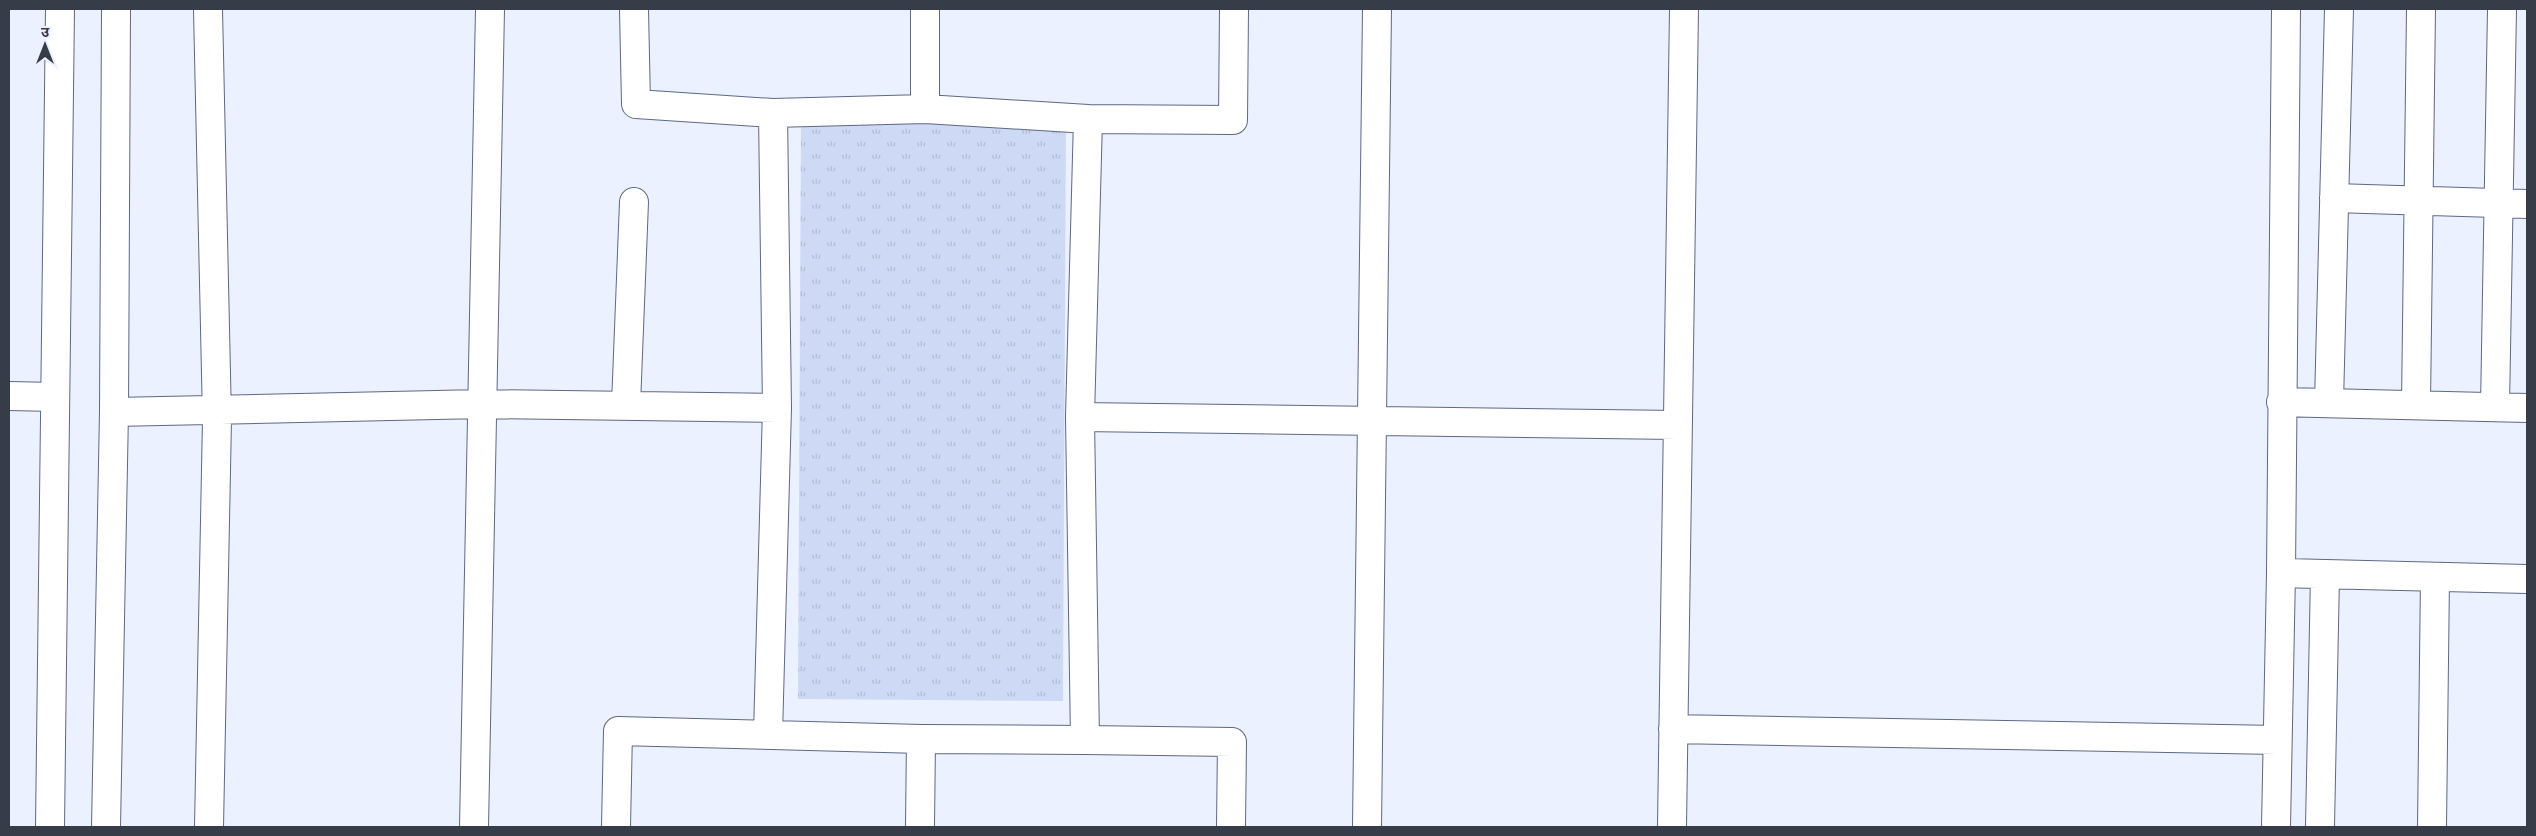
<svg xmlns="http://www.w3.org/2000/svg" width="2536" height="836" viewBox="0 0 2536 836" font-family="'Libre Baskerville','Noto Sans Devanagari',serif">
	<defs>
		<pattern id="park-tufts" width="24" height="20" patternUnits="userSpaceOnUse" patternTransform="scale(1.25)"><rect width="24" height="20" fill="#cedaf5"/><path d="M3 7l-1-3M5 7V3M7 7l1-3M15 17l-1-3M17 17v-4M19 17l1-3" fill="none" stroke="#b2bcd4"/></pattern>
	</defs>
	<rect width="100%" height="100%" fill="#ebf1fe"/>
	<path fill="url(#park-tufts)" d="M801,120L1066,121L1063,701L798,699Z"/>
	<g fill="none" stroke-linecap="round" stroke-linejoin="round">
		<defs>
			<path id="minor" d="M208,9L217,419L209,827
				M634,9L636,104L773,113
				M925,109V9
				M1088,119L1233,120L1234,9
				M2334,198L2527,204
				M9,396L55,397
				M2281,402L2527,408
				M2329,403L2339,9
				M626,405L634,202
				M2416,405L2421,9
				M2495,407L2502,9
				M114,412L482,404L777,408
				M1080,417L1677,425
				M2281,573L2527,579
				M1673,729L2277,740
				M1085,740L1232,742L1231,827
				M50,827L60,9
				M106,827L114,412L116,9
				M474,827L490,9
				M616,827L618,731L921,739L1085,740L1080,417L1088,119L925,109L773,113L777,408L768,734
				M920,827L921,739
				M1367,827L1377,9
				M1672,827L1684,9
				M2276,827L2281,573L2286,9
				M2320,827L2325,575
				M2432,827L2435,577"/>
		</defs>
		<use href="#minor" stroke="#5d6883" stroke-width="30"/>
		<use href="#minor" stroke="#fff" stroke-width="28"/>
	</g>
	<rect width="2536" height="836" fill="none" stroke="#373c49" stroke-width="20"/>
	<g transform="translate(45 45)" stroke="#ebf1fe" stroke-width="4" paint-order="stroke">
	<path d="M0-4L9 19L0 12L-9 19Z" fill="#373c49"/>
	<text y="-8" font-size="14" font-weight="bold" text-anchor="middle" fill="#373c49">उ</text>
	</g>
</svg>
